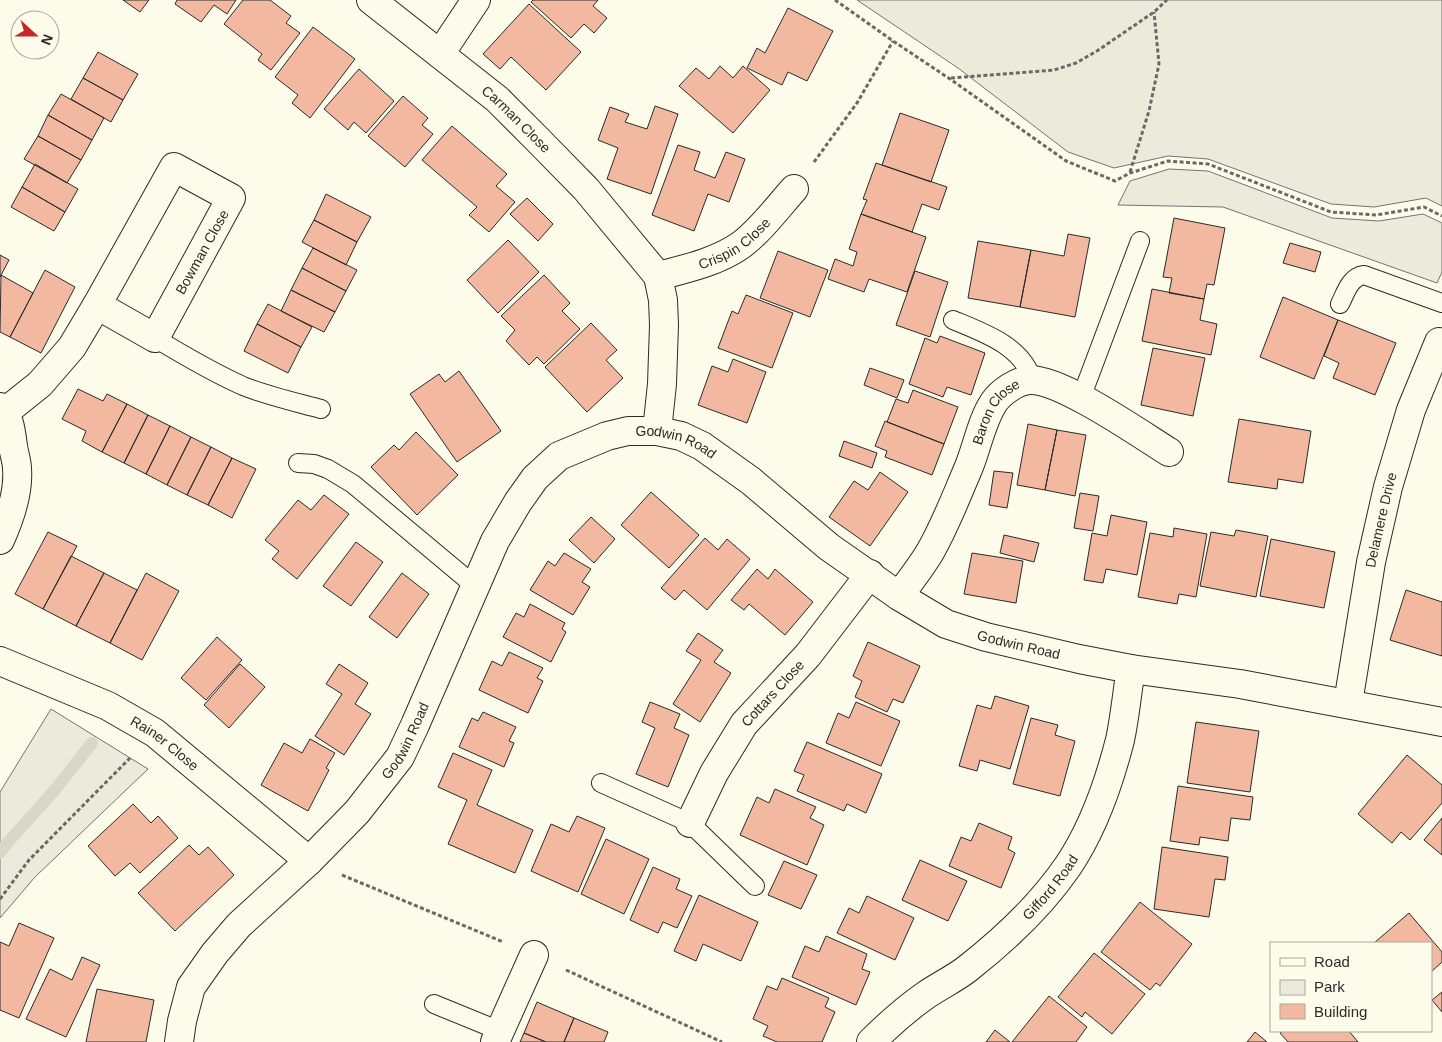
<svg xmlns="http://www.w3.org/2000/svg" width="1442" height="1042" viewBox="0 0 1442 1042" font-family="Arial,sans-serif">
	<rect width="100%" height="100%" fill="#fdfbea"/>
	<path fill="#ecebdb" stroke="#74746e" d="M857,0H1442V206L1426,198L1374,207L1331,204L1208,159L1168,156L1114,168L1068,152L958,68Z
		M1169,169L1208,171L1332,218L1379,221L1423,214L1442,223V272L1437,283L1223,207L1118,205L1130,181Z
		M51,709L148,769L35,877L0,918V792Z"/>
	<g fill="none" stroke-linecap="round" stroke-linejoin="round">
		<path stroke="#d8d7c9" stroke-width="12" d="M0,853L8,842L54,791L92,743"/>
	</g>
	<path fill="#f2b8a0" stroke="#2b2b2b" d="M123,0H149L140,12Z
		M177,0H236L227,14L214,5L201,22L175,4Z
		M243,0H270L291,16L286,23L300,33L271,70L258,60L262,54L224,24Z
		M533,0H598L593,6L607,18L594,33L584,24L571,38L531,2Z
		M529,4L581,52L546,90L511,57L500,69L483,54Z
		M788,8L833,31L807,81L788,72L782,85L747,68L757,48L765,53Z
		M313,27L355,59L310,118L292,103L298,95L275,77Z
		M98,52L138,74L123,100L83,78Z
		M720,66L733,78L743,66L770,90L733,133L679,86L696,68L709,79Z
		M359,69L394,101L366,133L354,122L348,130L324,109Z
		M83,78L123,100L111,122L71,99Z
		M61,94L104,118L92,140L48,115Z
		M403,96L428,118L422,125L433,134L405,167L368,136Z
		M655,106L678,114L651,194L607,179L618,148L598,140L610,107L629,114L625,122L647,129Z
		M900,113L949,130L931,182L882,165Z
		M48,115L92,140L81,160L38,136Z
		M452,126L507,174L496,186L515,202L489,232L469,215L477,207L422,160Z
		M38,136L81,160L67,183L24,159Z
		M678,145L700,152L694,170L715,178L726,152L745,159L729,202L708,194L694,231L652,215Z
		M876,163L947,187L939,210L922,204L912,232L861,214L867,200L863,199Z
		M35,164L78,189L65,212L22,187Z
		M22,187L65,212L54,231L11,207Z
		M326,194L371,217L357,242L314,220Z
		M527,198L553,224L538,241L510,214Z
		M861,214L926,237L907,292L869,279L864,292L828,279L835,259L853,266L857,252L849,249Z
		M1174,218L1225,228L1214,285L1207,284L1204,299L1169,293L1172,278L1163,277Z
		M314,220L357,242L346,265L302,242Z
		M1068,234L1090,238L1075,317L1020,307L1031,250L1064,256Z
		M508,240L539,272L498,313L467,280Z
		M978,241L1031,250L1020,307L968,298Z
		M1290,243L1321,252L1315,272L1283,263Z
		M313,248L357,270L346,291L302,268Z
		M778,251L828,270L810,317L760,298Z
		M0,255L9,260L0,277Z
		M302,268L346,291L335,312L291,290Z
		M45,270L75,287L41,353L10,337Z
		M915,271L948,282L930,337L896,325Z
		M1,275L33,293L10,337L0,332Z
		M544,275L570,303L562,311L580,329L544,364L537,357L529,365L506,341L515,330L501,316Z
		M1152,289L1204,299L1200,320L1217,324L1211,355L1142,341Z
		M291,290L335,312L324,332L281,311Z
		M746,295L793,313L772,368L718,348L732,311L738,314Z
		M1283,297L1338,320L1314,379L1260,357Z
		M268,304L312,327L301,347L257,324Z
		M1338,320L1396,343L1375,395L1333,378L1339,363L1324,356Z
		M591,323L617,350L606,360L623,378L587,412L545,367Z
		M257,324L301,347L288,373L244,351Z
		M940,336L985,353L971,395L947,387L943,397L909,384L925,338L937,343Z
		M1153,348L1205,358L1193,416L1141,405Z
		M733,359L766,372L747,423L698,405L712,366L728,372Z
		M870,368L904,380L897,398L864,385Z
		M459,371L501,431L457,462L410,394L439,374L445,382Z
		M78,389L103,401L107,394L127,404L102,452L82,441L86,431L62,419Z
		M913,390L958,407L944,444L887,422L896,399L908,403Z
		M127,404L148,415L124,463L102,452Z
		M148,415L170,426L146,474L124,463Z
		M1239,419L1311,431L1303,483L1278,479L1277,489L1228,482Z
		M885,421L944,444L932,475L885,457L887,451L875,446Z
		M1028,424L1057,430L1045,490L1017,485Z
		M170,426L191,437L167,485L146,474Z
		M1057,430L1086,435L1075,496L1045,490Z
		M416,432L458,475L417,515L371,467L394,445L399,450Z
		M191,437L211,447L187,495L167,485Z
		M844,441L877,453L872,468L839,456Z
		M211,447L232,458L208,505L187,495Z
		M232,458L256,469L232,518L208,505Z
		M994,471L1013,473L1007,508L989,505Z
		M880,472L908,492L870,546L829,517L854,481L868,490Z
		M651,492L699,535L669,568L621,525Z
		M1080,493L1099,496L1093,531L1074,528Z
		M324,495L349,514L297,579L272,559L279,551L265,540L298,500L311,510Z
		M1111,515L1147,522L1137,575L1106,569L1103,583L1084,580L1092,533L1107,536Z
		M591,517L615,539L594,563L569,540Z
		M1174,528L1207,534L1196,597L1179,594L1177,604L1138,597L1150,533L1173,537Z
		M1236,530L1268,536L1256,597L1200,586L1211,532L1234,536Z
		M48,532L77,546L43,609L15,594Z
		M1004,535L1039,543L1034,562L1000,553Z
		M705,538L718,550L727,539L750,559L707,610L684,590L675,600L661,588Z
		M1271,539L1335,552L1324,608L1260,596Z
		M356,542L383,562L351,606L323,586Z
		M564,553L591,569L582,582L590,587L573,615L530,590L548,561L555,566Z
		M972,553L1023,561L1016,603L964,594Z
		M71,556L104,573L76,626L43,609Z
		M757,569L768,579L775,569L813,602L785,635L749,604L744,610L731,600Z
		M104,573L137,590L110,643L76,626Z
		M146,573L179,591L142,660L110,643Z
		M402,573L429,594L397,638L369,617Z
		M1406,590L1442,602V656L1390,640Z
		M530,604L565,623L562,629L566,632L551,662L503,637L516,613L524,617Z
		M698,633L723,650L714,662L731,673L700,722L673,704L701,660L686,651Z
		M217,637L242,660L206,700L181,678Z
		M868,642L920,666L903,703L893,699L887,712L855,697L862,681L853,676Z
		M509,652L543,668L537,678L543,681L528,713L479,690L492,661L502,666Z
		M240,664L265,687L229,728L204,705Z
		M339,664L368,683L355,704L371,714L344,755L315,736L342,694L326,684Z
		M995,696L1029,706L1010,769L980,760L977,771L959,766L977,705L991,709Z
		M650,702L680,714L674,728L689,735L668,787L636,774L655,728L642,722Z
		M856,702L900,721L881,766L826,743L838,713L849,718Z
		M483,712L516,727L509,741L514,743L504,767L459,747L472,718L478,721Z
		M1031,718L1058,725L1055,735L1075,741L1060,796L1013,784Z
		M1196,722L1259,731L1250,792L1187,783Z
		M310,739L335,753L326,768L329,770L308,811L261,785L284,743L302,753Z
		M807,742L882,774L866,813L847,804L844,811L797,791L804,775L794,771Z
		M453,753L492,770L477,805L533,830L515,873L448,844L467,800L438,787Z
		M1407,755L1442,785V803L1410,840L1401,832L1392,843L1358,814Z
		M1178,786L1253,797L1250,820L1231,818L1228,841L1200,837L1199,845L1170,841Z
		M775,789L816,807L810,818L824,825L807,865L740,835L757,797L769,803Z
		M133,804L151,823L158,816L178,838L140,873L130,863L115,876L88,846Z
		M577,816L605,828L578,892L531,871L551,824L569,832Z
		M1442,818V855L1424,840Z
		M979,823L1012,837L1008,849L1015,853L1001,888L949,866L961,837L971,841Z
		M606,839L649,859L624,914L581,894Z
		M189,845L199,855L208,847L234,875L175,931L138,893Z
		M1162,847L1228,857L1225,880L1215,879L1209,917L1154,909Z
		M920,860L967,881L948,921L902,900Z
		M784,861L817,875L801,909L768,895Z
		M653,867L680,879L676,889L692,896L677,928L663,922L658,933L630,920Z
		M699,895L758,922L741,961L703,944L696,961L674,951Z
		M867,896L914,918L895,960L837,933L849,908L859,913Z
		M1140,902L1192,944L1160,986L1156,983L1150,990L1101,952Z
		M1409,913L1442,952V962L1431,972V943H1374Z
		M19,923L54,938L19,1018L0,1010V942L9,946Z
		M826,936L867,954L862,969L870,972L856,1005L792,977L805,946L819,952Z
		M1094,953L1145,994L1112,1034L1085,1012L1082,1017L1058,997Z
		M82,957L100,965L66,1037L26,1019L50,969L72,980Z
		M782,978L829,998L825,1007L835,1012L822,1042H777L763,1036L768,1026L753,1019L767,986L777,990Z
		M97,989L154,1000L146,1042H86Z
		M1442,992V1012L1432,1000Z
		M1049,996L1087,1027L1076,1042H1012Z
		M537,1002L574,1018L564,1042H546L524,1033Z
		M574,1018L608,1032L604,1042H564Z
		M995,1030L1010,1042H986Z
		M1283,1031H1349L1358,1042H1288L1280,1033Z
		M1255,1032L1267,1042H1247Z
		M524,1033L546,1042H520Z"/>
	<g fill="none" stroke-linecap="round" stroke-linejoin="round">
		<defs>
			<path id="service" d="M1340,304C1346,292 1350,277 1364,275L1442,303
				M953,320C982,332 1023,346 1032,380
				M155,338C183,355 212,372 243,386C268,396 295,402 321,409
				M1081,398L1140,241
				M298,463L314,464L328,469L353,484L475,586
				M601,783L690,823L755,886
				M434,1004L500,1031"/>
			<g id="minor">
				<path id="s1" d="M371,0L497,99L538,140L586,189L658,276L663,300L664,325L662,384L657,431"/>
				<path d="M440,54L476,0"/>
				<path d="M174,167L231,198L155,338L97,305Z"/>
				<path id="s2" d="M658,276C685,269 717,262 741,245C761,230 777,208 794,189"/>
				<path d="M0,407C10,417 11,432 13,446C14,454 17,461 17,469C19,493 10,518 0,540"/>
				<path d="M5,412L40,384L72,347L97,305"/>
				<path id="s3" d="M899,596C910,581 921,567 930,552C945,526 956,497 968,469C977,448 981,422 994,402C1001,392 1017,381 1029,380C1060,378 1140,434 1169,452"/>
				<path id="s4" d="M0,661L108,706L155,733L309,861"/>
				<path id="s5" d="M1348,703L1371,562L1388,487L1411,410L1439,342L1442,344"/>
				<path id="s6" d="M690,823L714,773L744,724L808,655L870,574"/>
				<path id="s7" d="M179,1042L182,1021L191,987L215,953L239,925L309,861L357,812L400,757L415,725L495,541L518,502L535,478L559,456L607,436L628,431H657L681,436L702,446L751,481L829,547L899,596L946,624L986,637L1079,659L1131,669L1240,684L1442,722"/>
				<path d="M495,1042L534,955"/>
				<path id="s8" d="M871,1042C888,1025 906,1009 926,995C939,986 954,979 967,969C1004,940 1042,904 1068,866C1093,829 1109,783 1120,740C1125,717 1127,692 1131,669"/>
			</g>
		</defs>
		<use href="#service" stroke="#2b2b2b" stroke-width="20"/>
		<use href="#minor" stroke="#2b2b2b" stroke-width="30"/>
		<path stroke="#6a6964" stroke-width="3" stroke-dasharray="4 2.5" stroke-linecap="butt" d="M835,0L893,41L950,79L1066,161L1115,181L1130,173L1168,161L1208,164L1331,212L1376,215L1424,207L1442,216
			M951,78L1054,70L1076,63L1097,51L1154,12L1167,0
			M814,162L857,103L893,41
			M1130,172L1149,111L1159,64L1154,12
			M342,875L503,942
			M0,899L29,860L130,758
			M566,970L722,1042"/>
		<use href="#service" stroke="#fdfbea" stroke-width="18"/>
		<use href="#minor" stroke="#fdfbea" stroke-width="28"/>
	</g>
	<g text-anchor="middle" stroke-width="4" stroke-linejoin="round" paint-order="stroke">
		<g font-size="14" fill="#2b2b2b" stroke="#fdfbea">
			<text dy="5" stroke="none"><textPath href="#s1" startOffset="188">Carman Close</textPath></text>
			<text dy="5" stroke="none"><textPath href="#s2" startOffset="84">Crispin Close</textPath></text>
			<text transform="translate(202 252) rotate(-61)" y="5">Bowman Close</text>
			<text dy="5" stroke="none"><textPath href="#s3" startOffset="210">Baron Close</textPath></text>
			<text dy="5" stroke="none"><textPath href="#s7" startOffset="835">Godwin Road</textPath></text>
			<text dy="5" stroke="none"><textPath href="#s5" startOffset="186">Delamere Drive</textPath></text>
			<text dy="5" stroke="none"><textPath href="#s7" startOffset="1240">Godwin Road</textPath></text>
			<text dy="5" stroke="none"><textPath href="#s6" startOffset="155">Cottars Close</textPath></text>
			<text dy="5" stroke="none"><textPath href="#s7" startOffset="385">Godwin Road</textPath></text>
			<text dy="5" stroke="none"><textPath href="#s4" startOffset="185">Rainer Close</textPath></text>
			<text dy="5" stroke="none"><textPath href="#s8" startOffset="238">Gifford Road</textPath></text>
		</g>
	</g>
	<rect x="1270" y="942" width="162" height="90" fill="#fdfbea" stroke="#a9a89e"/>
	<rect x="1280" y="958" width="25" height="8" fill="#fdfbea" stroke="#a9a89e"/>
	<text x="1314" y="967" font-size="15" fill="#2b2b2b">Road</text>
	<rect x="1280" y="980" width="25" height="15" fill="#ecebdb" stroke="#a9a89e"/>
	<text x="1314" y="992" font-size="15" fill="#2b2b2b">Park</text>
	<rect x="1280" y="1004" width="25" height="15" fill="#f2b8a0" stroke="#a9a89e"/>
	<text x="1314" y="1017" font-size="15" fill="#2b2b2b">Building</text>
	<g transform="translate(35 35) rotate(111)"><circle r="24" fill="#fdfbea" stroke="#a9a89e"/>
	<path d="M0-4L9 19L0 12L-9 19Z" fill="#c62828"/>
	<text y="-8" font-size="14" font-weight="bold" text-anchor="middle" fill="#2b2b2b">N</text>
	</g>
</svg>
